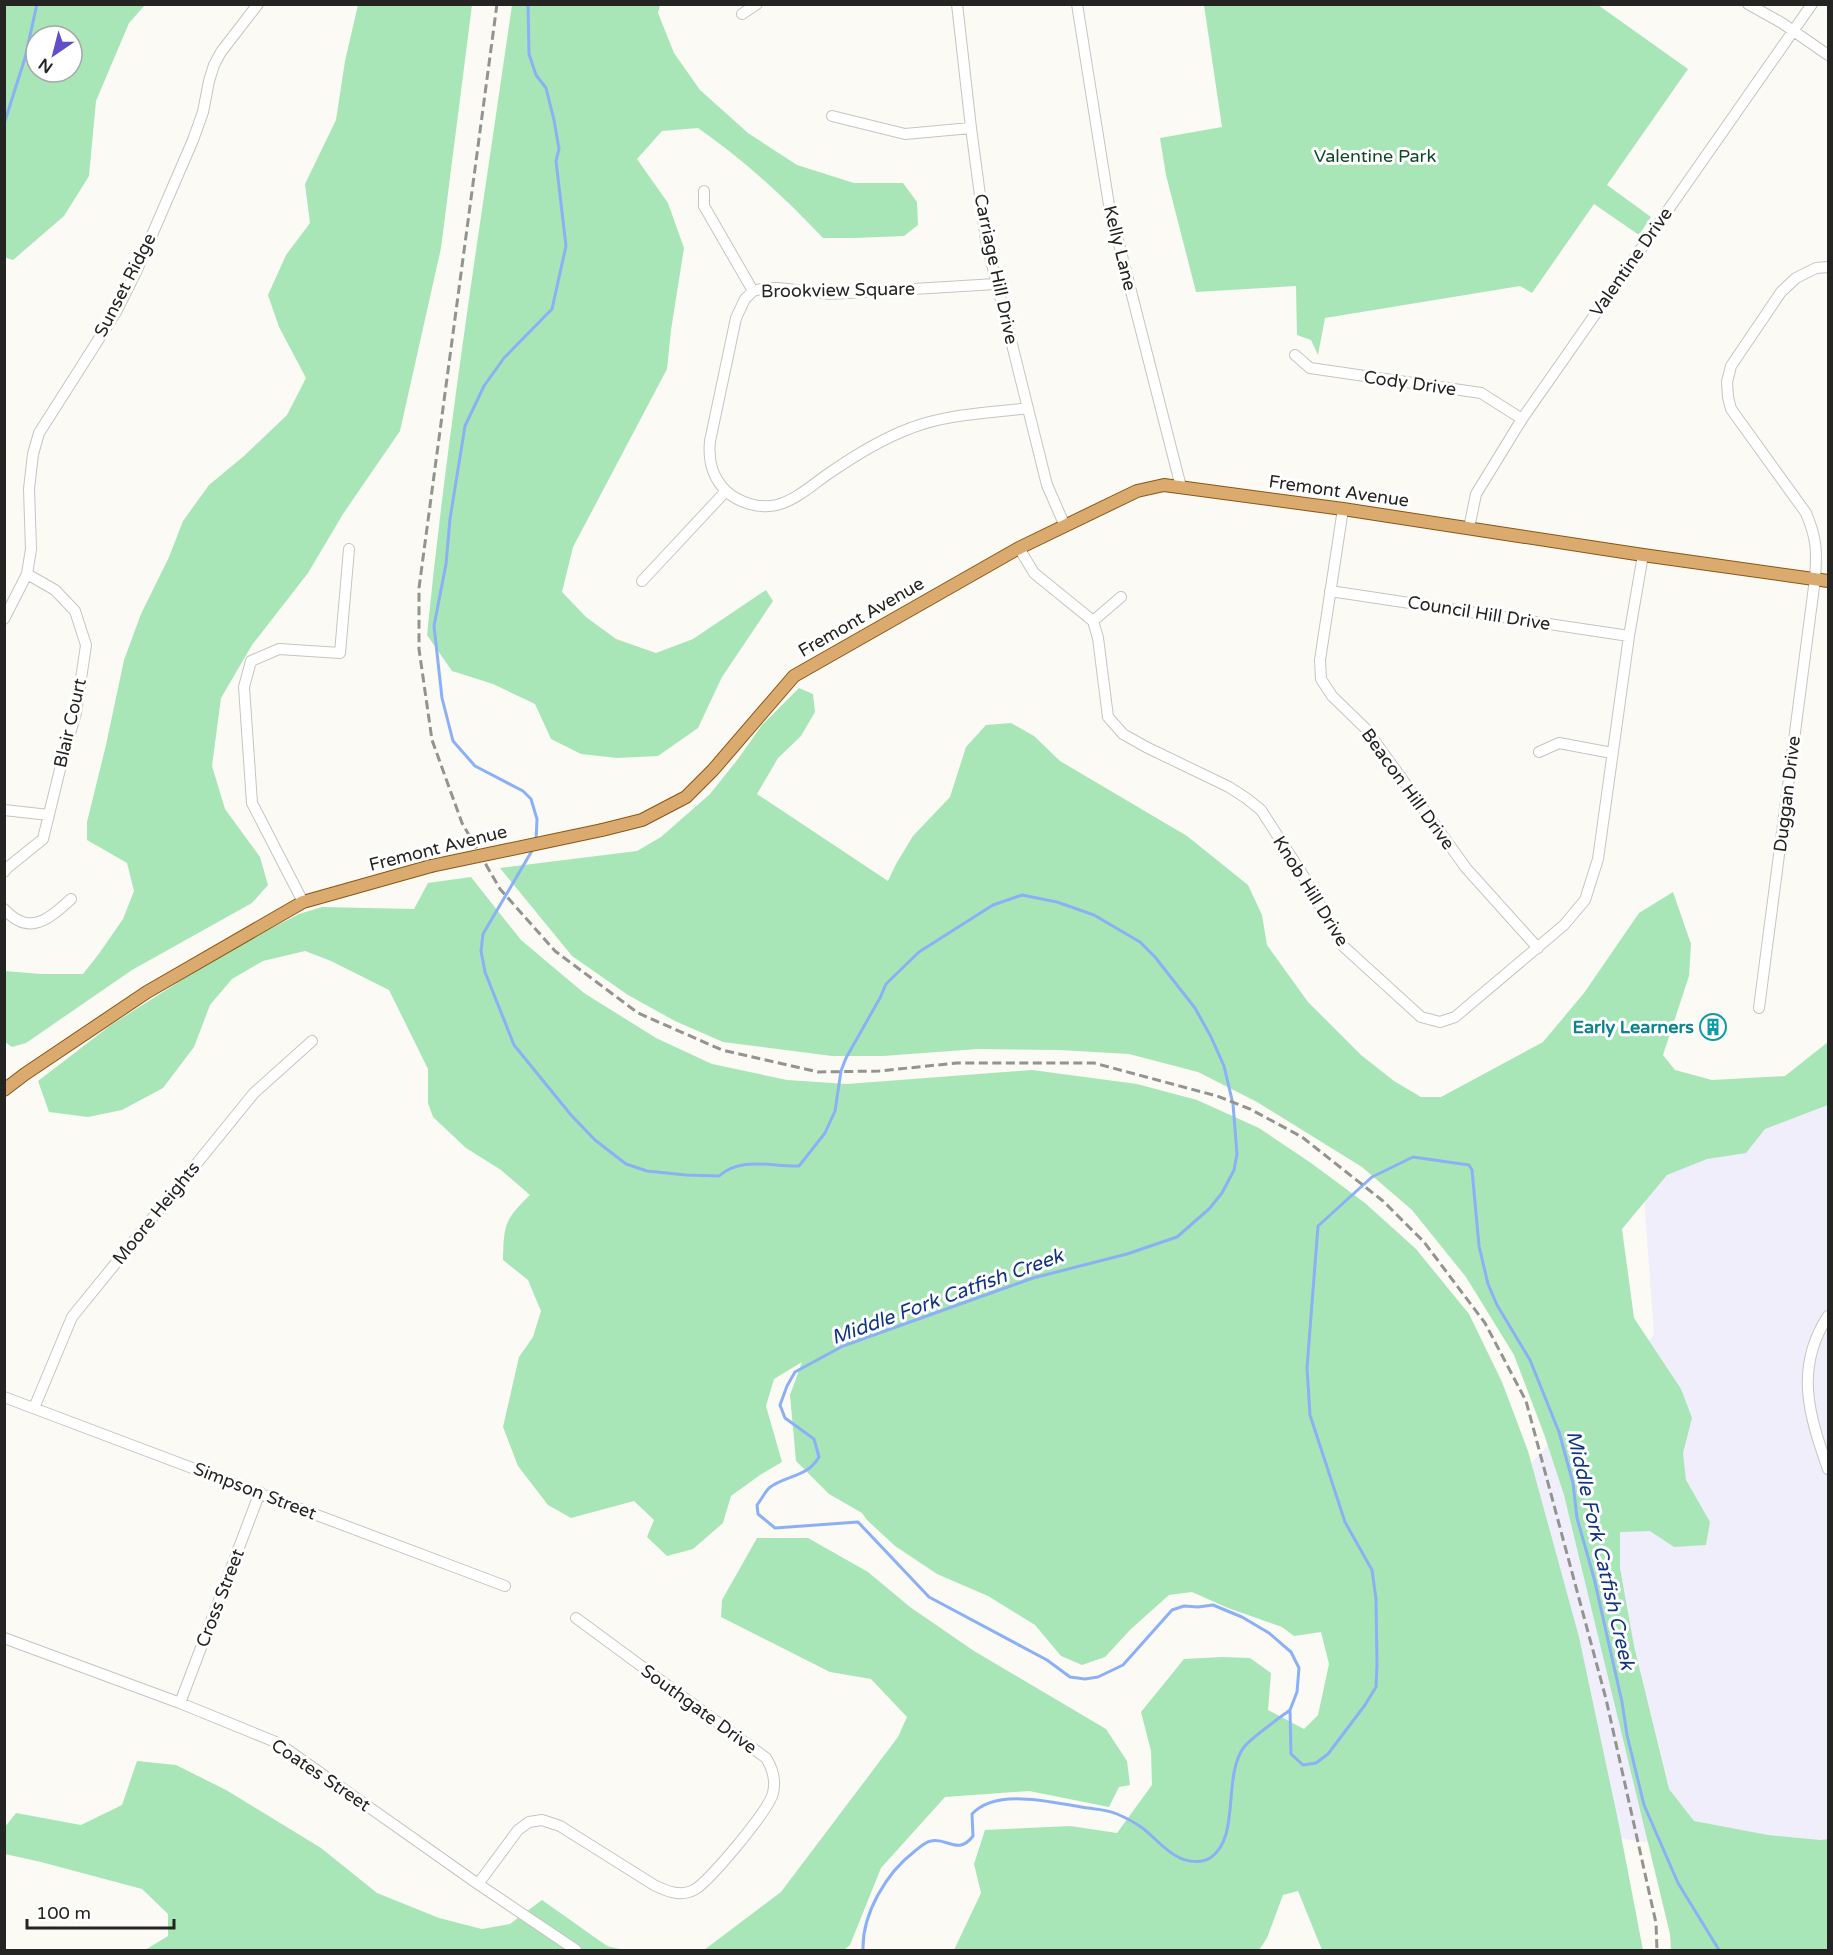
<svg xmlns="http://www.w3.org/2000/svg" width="1833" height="1955" viewBox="0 0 1833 1955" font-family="'Varela Round',sans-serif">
	<rect width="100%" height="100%" fill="#fbfaf4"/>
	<path fill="#f0eefb" d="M1828,1083V1866L1616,1838L1529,1465L1654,1335L1637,1098Z"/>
	<path fill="#a8e6b7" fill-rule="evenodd" d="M4,5H145L129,23L96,101L89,176L64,216L13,260L4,257ZM36,36H72V72H36Z
		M358,5H472L441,248L400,431L343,514L308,573L252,645L221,698L212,766L225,809L260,857L268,885L252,903L132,970L26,1043L12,1047L5,1042V971L41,974H83L98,955L123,919L134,891L127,863L87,840V822L106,745L124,660L141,614L169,557L183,521L209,485L244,456L287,415L306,378L279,327L268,295L286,255L310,223L305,184L336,120L345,61Z
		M512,5H660L658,13L674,53L700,90L748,133L797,165L854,183H903L917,202L918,225L904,236L854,238H823C784,197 744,160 698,128L662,131L637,159L668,203L684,248L671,330L667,369L573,547L562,592L586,617L616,639L656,653L693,639L766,590L773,601L722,677L698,728L658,756L617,758L581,754L551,739L535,704L493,684L452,671L427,635C448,424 482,214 512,5Z
		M1204,5H1598L1688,69L1607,185L1651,217L1639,235L1594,204L1532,293L1520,286L1325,318L1318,355L1311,340L1297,335L1296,286L1196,292L1166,175L1160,138L1222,127Z
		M799,688L813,694L815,712L801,736L778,758L757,794L888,881L896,864L913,836L950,797L966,747L986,725L1011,723L1034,736L1060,761L1187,836L1248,885L1262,915L1267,945L1308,1002L1361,1055L1394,1081L1421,1097H1441L1543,1042L1584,993L1639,913L1673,892L1691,944L1689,976L1663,1055L1675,1070L1712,1080L1785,1076L1828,1042V1105L1765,1129L1746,1153L1707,1159L1667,1175L1622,1229L1634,1318L1681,1389L1692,1418L1683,1453L1686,1480L1710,1522L1706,1545L1674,1547L1650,1531L1620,1532V1568L1634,1646L1669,1789L1694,1821L1768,1835L1821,1840L1828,1839L1827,1933L1828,1950H1671L1670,1934L1564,1495L1544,1434L1514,1355L1466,1277L1412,1210L1362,1167L1257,1102L1198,1072L1129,1054L1060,1050L978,1049L883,1056H832L723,1042L675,1021L628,995L572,956L500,868L637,851L661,837L710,794L738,759L762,725Z
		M471,877L521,940L584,993L656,1038L712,1064L787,1080L847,1084L1032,1070L1137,1084L1197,1100L1259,1128L1311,1163L1365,1203L1416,1249L1469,1314L1502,1382L1528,1451L1579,1637L1619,1825L1643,1950H1322L1298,1891L1283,1895L1267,1938L1259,1950H954L981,1893L974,1864L985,1830L1070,1826L1117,1833L1152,1785L1151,1751L1141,1712L1184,1659L1222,1657L1250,1658L1271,1673L1268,1710L1304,1729L1318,1715L1329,1664L1321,1632L1294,1636L1282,1627L1228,1608L1192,1592L1169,1595L1131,1629L1105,1657L1082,1665L1061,1656L1035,1625L988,1596L937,1574L895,1546L867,1520L862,1513L829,1494L796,1461L790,1395L802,1362L774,1379L766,1406L782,1462L760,1475L731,1496L723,1523L693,1549L667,1556L647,1537L654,1520L634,1501L571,1518L548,1505L518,1466L503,1427L519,1357L533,1337L541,1311L528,1280L503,1260C504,1225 504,1220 530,1195L501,1170L466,1148L433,1117L428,1103V1069L389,990L331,961L305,951L263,961L232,979L210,1005L194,1047L163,1088L122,1110L88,1117L49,1112L38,1081L111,1025L229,950L299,914L322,907L414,909L428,883Z
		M757,1538H808L868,1572L910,1607L974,1651L1106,1729L1127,1761L1130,1785L1119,1787L1109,1807L1029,1791L945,1797L881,1868L850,1945L844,1950H704L781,1892L898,1737L907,1717L871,1679L830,1672L721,1617L722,1600Z
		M137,1761L176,1765L226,1790L321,1848L377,1893L439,1918L482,1929L510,1924L542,1900L607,1946L623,1950H145L168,1936V1914L142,1889L41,1862L5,1854L4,1828L16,1813L81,1825L122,1805Z"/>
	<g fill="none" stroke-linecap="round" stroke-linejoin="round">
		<path stroke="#8cb0f6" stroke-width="3" d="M528,4L529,54L536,75L546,88L554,120L559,149L556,161L566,246L552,309L504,358L484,386L465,426L450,519L446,564L434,626L442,698L453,741L475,766L523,791L531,799L537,819L536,841
			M4,124L25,58L37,4
			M533,849L483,934L481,951L485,972L514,1045L571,1115L595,1140L626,1164L647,1171L686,1175L719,1176C741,1156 772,1167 799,1166L825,1133L835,1111L841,1071L846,1058L880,998L886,984L919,952L993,905L1022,895L1057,902L1094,915L1140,942L1155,957L1195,1008L1211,1037L1224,1066L1233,1104L1237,1154L1234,1170L1222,1193L1209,1209L1177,1237L1127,1254L1033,1278L843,1346L795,1372L787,1386L780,1405L785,1418L814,1439L819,1457C807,1478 785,1475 769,1488C765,1492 761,1500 757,1505L758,1514L775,1528L858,1522L929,1597L1047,1660L1070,1677L1085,1679L1098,1677L1123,1665L1172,1610L1184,1606L1198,1607L1213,1605L1242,1617L1269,1633L1291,1652L1299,1668L1297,1692L1290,1710L1291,1754L1303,1765L1316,1763L1328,1754L1365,1705L1376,1687L1377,1665L1376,1599L1372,1570L1345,1522L1310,1415L1307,1368L1318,1226L1372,1177L1413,1157L1469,1165L1472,1170L1479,1246L1488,1284L1497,1305L1530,1360L1559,1432L1573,1483L1577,1518L1594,1578L1622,1702L1627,1735L1644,1805L1678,1883L1719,1950
			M863,1950C862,1914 886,1873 915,1851C920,1847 925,1842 931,1841C947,1837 958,1856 973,1836L972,1814C996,1788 1050,1802 1081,1807C1092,1809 1106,1809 1117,1814C1124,1817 1134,1822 1141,1827C1154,1836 1164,1851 1180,1858C1188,1862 1203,1863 1210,1858C1241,1838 1222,1777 1244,1747C1252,1737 1278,1719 1290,1710"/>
		<defs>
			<path id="minor" d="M957,4L971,128L986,240L1047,485L1065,526
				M1077,4L1109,205L1181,487
				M1748,4L1782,23L1828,55
				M742,14L757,4
				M832,116L905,134L971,128
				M704,191V206L753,291
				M996,284L830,294L779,288H765L753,291L745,299L736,318L710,441C708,461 712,477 726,491C739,503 760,509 777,505C796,500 812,485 828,474C854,456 881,439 911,428C946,414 990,413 1028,408
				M1295,355L1310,368L1481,393L1522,419
				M1343,509L1320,660L1321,679L1332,696L1366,729L1466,868L1538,948
				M1469,528L1476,494L1522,419L1812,4
				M1019,548L1034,573L1093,621L1098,638L1108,717L1123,734L1146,747L1229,787L1246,798L1261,810L1301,872L1343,946L1421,1017L1440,1022L1455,1017L1564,925L1585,900L1598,859L1629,636L1643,555
				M642,581L726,491
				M1330,591L1629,636
				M4,619L27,574L31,549L29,489L33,454L39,433L116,312L136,272L193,140L203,112L209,81L214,65L221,52L258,4
				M1093,621L1121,597
				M1539,752L1559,743L1612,753
				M4,810L49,815
				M4,872L7,868L43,839L63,757L76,713L86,645L75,611L55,590L27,574
				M303,902L252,803L244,687L251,661L279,649L340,653L349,549
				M4,909C29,937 49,919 71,899
				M1759,1008L1815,579C1817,551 1817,539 1806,513L1731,409L1728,397L1727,382L1731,366L1781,292L1796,278L1816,268L1828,267
				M1828,1316C1794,1368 1809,1415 1828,1469
				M4,1397L505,1586
				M34,1408L72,1317L254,1093L312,1041
				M4,1638L180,1703L278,1743L478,1884L576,1950
				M180,1703L260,1492
				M478,1884L518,1830L529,1822L542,1820L560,1826L654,1885C666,1891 680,1897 694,1890C709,1882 769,1810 773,1793C776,1780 773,1769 766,1758L576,1618"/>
			<path id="major" d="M602,830L642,820L686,797L713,770L794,676L1019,548L1137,491L1164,485L1343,509L1643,555L1828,581
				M4,1090L25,1074L147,992L303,902L431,866"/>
		</defs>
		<use href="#minor" stroke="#c6c5c0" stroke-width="12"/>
		<use href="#major" stroke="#8a5614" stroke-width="14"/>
		<use href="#minor" stroke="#fff" stroke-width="10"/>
		<use href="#major" stroke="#daaa6e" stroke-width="12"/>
		<path stroke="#93938f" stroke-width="3" stroke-dasharray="9 4.5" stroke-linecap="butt" d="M497,4L419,588V649L432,740L462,823L500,889L555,951L638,1013L722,1050L818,1072L879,1071L957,1063H1094L1217,1096L1250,1109L1302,1137L1383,1201L1424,1242L1485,1323L1526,1401L1606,1699L1656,1923L1657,1950"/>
		<defs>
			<path id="major-bridge" d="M431,866L602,830"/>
		</defs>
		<use href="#major-bridge" stroke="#8a5614" stroke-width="14" stroke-linecap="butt"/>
		<use href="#major-bridge" stroke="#daaa6e" stroke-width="12"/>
	</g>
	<defs>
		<symbol id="building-ring" viewBox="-11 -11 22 22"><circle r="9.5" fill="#fff" stroke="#0f9aa8" stroke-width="1.5"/><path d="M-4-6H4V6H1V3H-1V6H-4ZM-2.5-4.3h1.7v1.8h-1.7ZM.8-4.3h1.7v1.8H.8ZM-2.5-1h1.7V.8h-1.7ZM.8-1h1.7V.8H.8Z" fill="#0f9aa8"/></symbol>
	</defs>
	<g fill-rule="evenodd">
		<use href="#building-ring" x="1698" y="1012" width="30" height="30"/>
	</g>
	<g text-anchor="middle" stroke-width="6" stroke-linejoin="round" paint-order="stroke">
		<g font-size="18" fill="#114926" stroke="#fff">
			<text x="1375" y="162">Valentine Park</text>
		</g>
		<g font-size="18" fill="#242422" stroke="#fff">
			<text transform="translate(1120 248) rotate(76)" y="6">Kelly Lane</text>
			<text transform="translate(1631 262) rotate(-55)" y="6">Valentine Drive</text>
			<text transform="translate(996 269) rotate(78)" y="6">Carriage Hill Drive</text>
			<text transform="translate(125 285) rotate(-63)" y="6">Sunset Ridge</text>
			<text transform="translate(838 290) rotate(-1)" y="6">Brookview Square</text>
			<text transform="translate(1410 383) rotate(8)" y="6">Cody Drive</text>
			<text transform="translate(1339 491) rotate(8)" y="6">Fremont Avenue</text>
			<text transform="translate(1479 613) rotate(9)" y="6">Council Hill Drive</text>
			<text transform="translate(861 617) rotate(-30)" y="6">Fremont Avenue</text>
			<text transform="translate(70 723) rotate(-77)" y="6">Blair Court</text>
			<text transform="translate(1408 789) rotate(54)" y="6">Beacon Hill Drive</text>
			<text transform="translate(1787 794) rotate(-83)" y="6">Duggan Drive</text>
			<text transform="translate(438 848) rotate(-14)" y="6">Fremont Avenue</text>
			<text transform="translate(1311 891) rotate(58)" y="6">Knob Hill Drive</text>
			<text transform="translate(156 1213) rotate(-51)" y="6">Moore Heights</text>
			<text transform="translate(255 1491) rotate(21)" y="6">Simpson Street</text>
			<text transform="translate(220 1598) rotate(-69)" y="6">Cross Street</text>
			<text transform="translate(699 1709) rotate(36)" y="6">Southgate Drive</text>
			<text transform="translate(321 1775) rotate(34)" y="6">Coates Street</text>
		</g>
		<g font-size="18" font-weight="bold" fill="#0d838f" stroke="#fff" text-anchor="end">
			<text x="1694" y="1033">Early Learners</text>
		</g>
		<g font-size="20" font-style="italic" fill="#113583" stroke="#fff">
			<text transform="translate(947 1296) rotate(-20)" y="7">Middle Fork Catfish Creek</text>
			<text transform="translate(1601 1550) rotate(77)" y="7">Middle Fork Catfish Creek</text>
		</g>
	</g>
	<rect width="1833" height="1955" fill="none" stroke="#242422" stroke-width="12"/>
	<g transform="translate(54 54) rotate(215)"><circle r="28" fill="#ffffff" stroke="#a7a7a7" stroke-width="1.5"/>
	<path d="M0-4.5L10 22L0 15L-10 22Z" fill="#604fc8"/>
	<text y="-9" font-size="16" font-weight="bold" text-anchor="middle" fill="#242422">N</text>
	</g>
	<path d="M27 1919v9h147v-9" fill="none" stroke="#242422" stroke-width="3"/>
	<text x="36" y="1919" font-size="18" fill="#242422" stroke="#ffffff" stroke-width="4.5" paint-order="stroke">100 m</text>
</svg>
